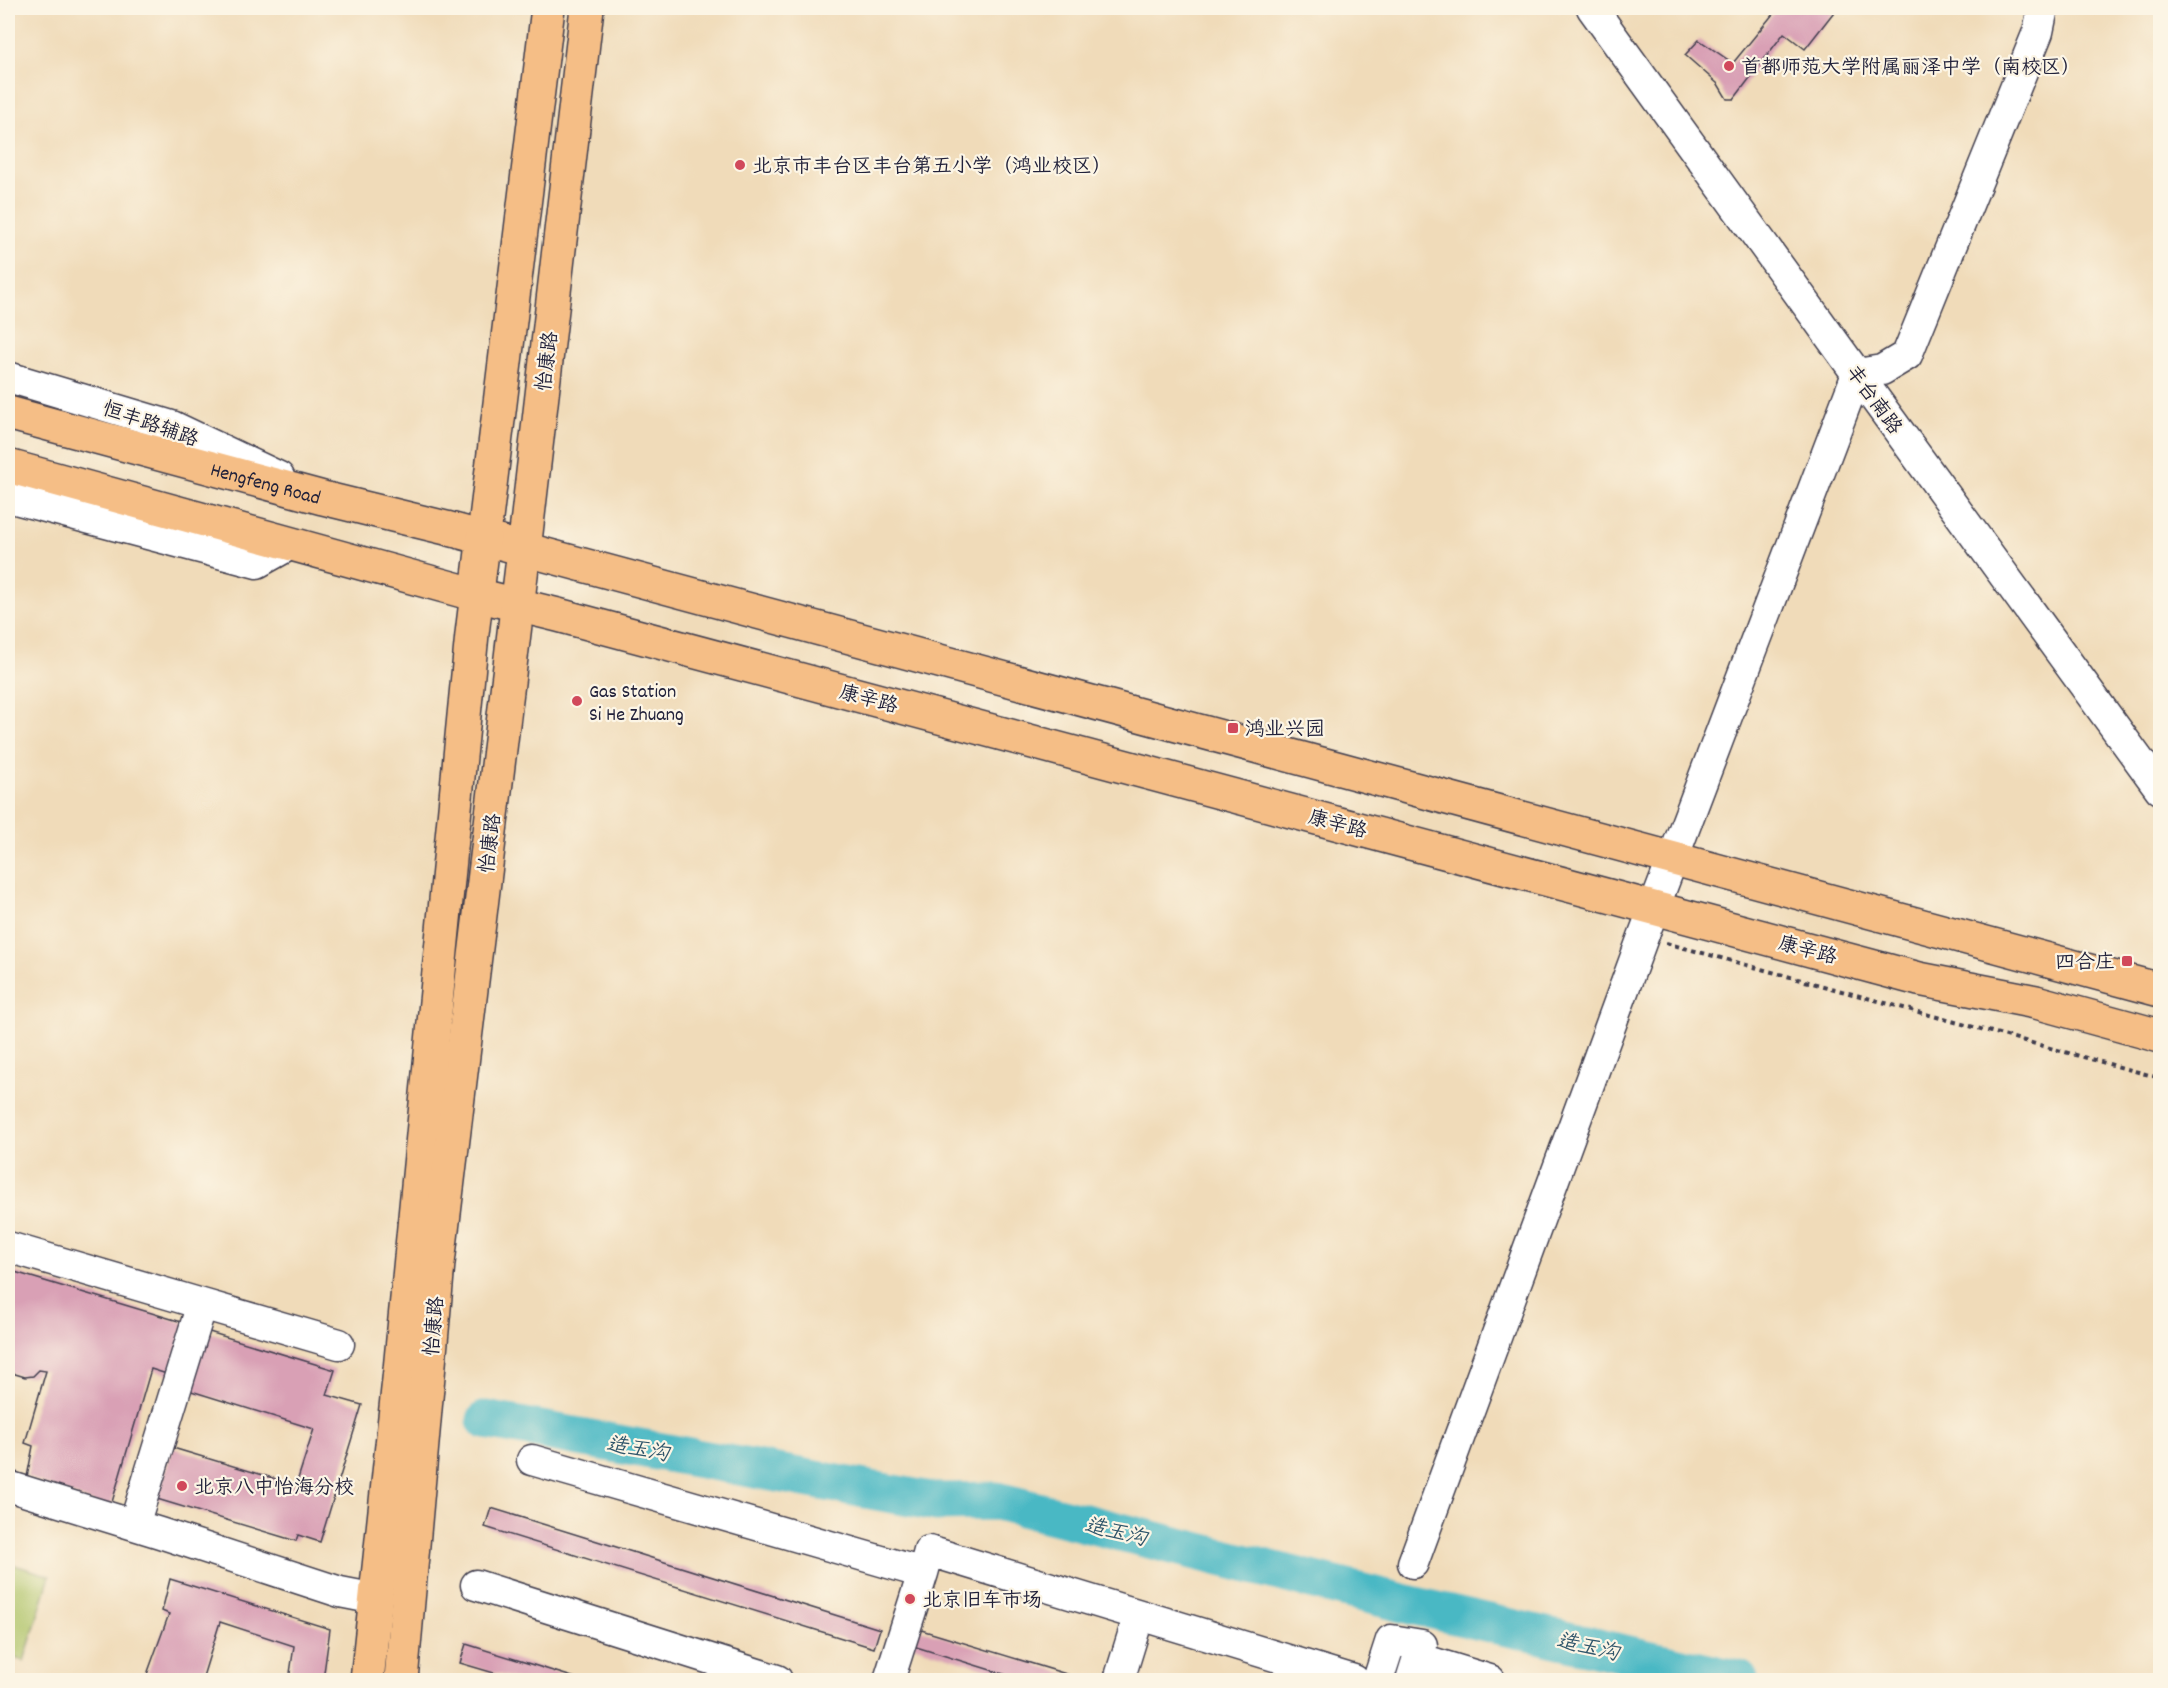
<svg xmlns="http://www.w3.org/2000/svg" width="2168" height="1688" viewBox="0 0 2168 1688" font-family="Dekko,'LXGW WenKai TC',sans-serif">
	<rect width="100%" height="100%" fill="#fcf5e5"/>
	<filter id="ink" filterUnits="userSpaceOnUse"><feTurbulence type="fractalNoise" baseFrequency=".0167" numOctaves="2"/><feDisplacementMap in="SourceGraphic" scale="12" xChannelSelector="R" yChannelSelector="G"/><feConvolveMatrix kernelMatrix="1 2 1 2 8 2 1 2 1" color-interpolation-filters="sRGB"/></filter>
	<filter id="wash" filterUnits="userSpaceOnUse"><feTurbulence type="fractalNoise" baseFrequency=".008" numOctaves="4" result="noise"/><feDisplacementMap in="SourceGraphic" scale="24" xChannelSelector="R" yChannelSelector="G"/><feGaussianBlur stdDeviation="1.35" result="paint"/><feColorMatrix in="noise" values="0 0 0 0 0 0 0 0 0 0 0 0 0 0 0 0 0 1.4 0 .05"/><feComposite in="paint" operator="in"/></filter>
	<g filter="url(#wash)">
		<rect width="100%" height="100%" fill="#f0dbb9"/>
		<path fill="#aec367" stroke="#687251" stroke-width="1.5" d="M8,1563L50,1576L24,1661L8,1656Z"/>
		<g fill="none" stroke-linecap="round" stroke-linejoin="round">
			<path stroke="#4ab8c4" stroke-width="39" d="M486,1420L937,1502L997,1501L1411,1605L1739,1680"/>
		</g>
		<g id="blocks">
			<path fill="#d9a0b5" d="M1778,8H1837L1805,49L1784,33L1734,99H1727L1718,84L1685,55L1699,40L1733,63Z
				M8,1270L185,1323L170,1375L151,1369L110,1509L27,1477L33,1446L25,1443L46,1371L39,1370L33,1376L25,1377L12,1373L8,1368Z
				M206,1331L335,1370L327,1395L362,1405L320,1542L298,1535L296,1541L157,1499L173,1448L296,1485L314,1429L188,1390Z
				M491,1508L880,1629L874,1648L485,1527Z
				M170,1579L330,1629L323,1680H289L294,1646L220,1622L202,1680H145L169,1614L162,1611Z
				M918,1629L1086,1680H1023L913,1646Z
				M466,1644L582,1680H518L460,1663Z"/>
		</g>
	</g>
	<g filter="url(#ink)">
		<use href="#blocks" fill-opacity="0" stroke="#413e4e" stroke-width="1.5"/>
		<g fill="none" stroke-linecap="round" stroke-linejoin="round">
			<defs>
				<path id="minor" d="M1592,8L1857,374L2160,789
					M8,377L172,426L279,477
					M8,497L257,563L291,544
					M8,1247L202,1304L134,1525
					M202,1304L339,1344
					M532,1460L923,1573L889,1680
					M8,1486L160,1533L340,1592L376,1599
					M1413,1563L1643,937L1857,374L1882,370L1907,355L2038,32L2043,8
					M923,1573L929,1551L1354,1680
					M476,1585L777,1680
					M1418,1658L1490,1680
					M1119,1680L1139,1615
					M1378,1680L1391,1640L1422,1645L1411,1680"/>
				<g id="major">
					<path id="s1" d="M8,413L323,498L446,528L2160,990"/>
					<path d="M8,466L477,595L558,615L1919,979L2036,1002L2160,1036"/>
					<path d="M367,1680L400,1370L472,634L548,8"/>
					<path d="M401,1680L438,1263L524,550L587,8"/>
				</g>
			</defs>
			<use href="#minor" stroke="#413e4e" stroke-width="33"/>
			<use href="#major" stroke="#413e4e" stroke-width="36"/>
			<path stroke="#413e4e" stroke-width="4" stroke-dasharray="4.5 4.5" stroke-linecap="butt" d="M1666,943L2160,1078"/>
			<use href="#minor" stroke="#fff" stroke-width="30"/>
			<use href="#major" stroke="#f5be86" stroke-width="33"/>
		</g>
	</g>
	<g fill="#d1495b" stroke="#fcf5e5" stroke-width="2">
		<circle cx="1729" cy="66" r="6"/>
		<circle cx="740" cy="165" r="6"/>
		<circle cx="577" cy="701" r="6"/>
		<rect x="1227" y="722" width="12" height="12" rx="3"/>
		<rect x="2121" y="955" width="12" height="12" rx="3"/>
		<circle cx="182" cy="1486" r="6"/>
		<circle cx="910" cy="1599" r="6"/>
	</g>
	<g text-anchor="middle" stroke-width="4.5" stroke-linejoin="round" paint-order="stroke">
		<g font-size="20" fill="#22223b" stroke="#fcf5e5" text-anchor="start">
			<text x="1741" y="73">首都师范大学附属丽泽中学（南校区）</text>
			<text x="752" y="172">北京市丰台区丰台第五小学（鸿业校区）</text>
			<text x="589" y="697">Gas Station<tspan x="589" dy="23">Si He Zhuang</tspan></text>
			<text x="1245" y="735">鸿业兴园</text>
			<text x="2115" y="968" text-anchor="end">四合庄</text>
			<text x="194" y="1493">北京八中怡海分校</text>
			<text x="922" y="1606">北京旧车市场</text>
		</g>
		<g font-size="20" fill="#22223b" stroke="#fcf5e5">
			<text transform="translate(546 361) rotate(-83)" y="7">怡康路</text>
			<text transform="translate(1875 399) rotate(54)" y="7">丰台南路</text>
			<text transform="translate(151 423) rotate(19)" y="7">恒丰路辅路</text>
			<text dy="7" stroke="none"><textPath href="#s1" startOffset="267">Hengfeng Road</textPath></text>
			<text transform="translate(869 698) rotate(15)" y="7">康辛路</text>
			<text transform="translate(1338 823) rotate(15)" y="7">康辛路</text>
			<text transform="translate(489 843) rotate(-83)" y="7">怡康路</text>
			<text transform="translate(1808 949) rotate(15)" y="7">康辛路</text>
			<text transform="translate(433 1326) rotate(-85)" y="7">怡康路</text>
		</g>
		<g font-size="21" font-style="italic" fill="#30566b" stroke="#fcf5e5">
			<text transform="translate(638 1448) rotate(10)" y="7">造玉沟</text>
			<text transform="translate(1116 1531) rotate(14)" y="7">造玉沟</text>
			<text transform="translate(1588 1646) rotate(13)" y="7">造玉沟</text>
		</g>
	</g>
	<rect width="2168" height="1688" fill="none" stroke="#fcf5e5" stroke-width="30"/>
</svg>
